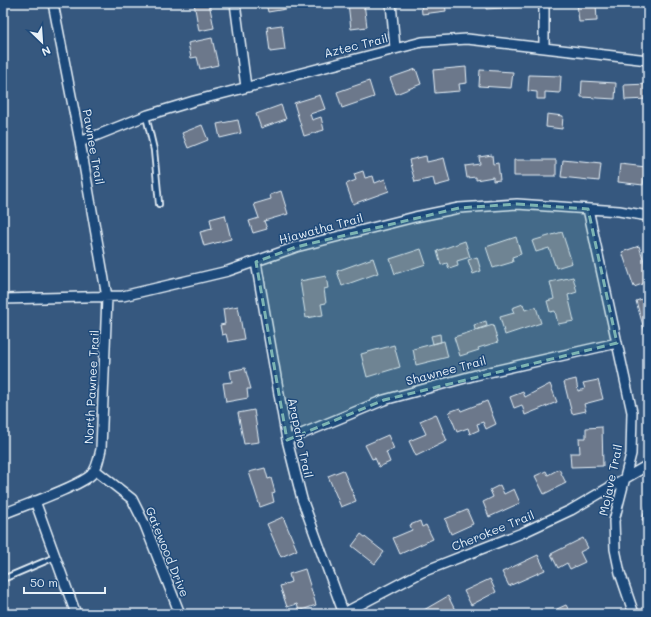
<svg xmlns="http://www.w3.org/2000/svg" width="651" height="617" viewBox="0 0 651 617" font-family="Mali,sans-serif">
	<rect width="100%" height="100%" fill="#36587f"/>
	<filter id="ink" filterUnits="userSpaceOnUse"><feTurbulence type="fractalNoise" baseFrequency=".025" numOctaves="2"/><feDisplacementMap in="SourceGraphic" scale="8" xChannelSelector="R" yChannelSelector="G"/><feConvolveMatrix kernelMatrix="1 2 1 2 8 2 1 2 1" color-interpolation-filters="sRGB"/></filter>
	<g filter="url(#ink)">
		<path fill="#6c788b" stroke="#e8f1f8" d="M194,3H209L214,28L199,31Z
			M266,3H285L286,9L268,12Z
			M348,3H364L367,27L351,29Z
			M421,3H445L446,11L422,14Z
			M486,3H519V7L486,9Z
			M577,3H596L597,21L579,22Z
			M282,25L285,50L270,52L267,27Z
			M212,38L218,65L200,69L197,57L191,58L188,43Z
			M466,67L467,83L459,84L460,91L435,93L433,70Z
			M416,69L421,84L396,94L390,78Z
			M480,70L513,72L511,88L479,86Z
			M529,75L561,76L560,93L545,92V99H537V92L528,91Z
			M369,81L374,97L342,108L337,92Z
			M582,81L616,83L615,99L581,97Z
			M648,84V99L625,100L624,85Z
			M320,95L325,109L310,114L312,120L321,117L324,130L304,136L294,103Z
			M281,105L286,119L261,128L256,114Z
			M547,114L563,116L562,129L546,127Z
			M238,120L241,133L220,138L217,124Z
			M202,125L208,140L188,148L182,133Z
			M492,155L493,164L498,163L500,180L493,181V177L476,180V177L467,178L465,166L480,164L479,157Z
			M426,156L427,162L444,158L450,182L435,186L433,178L415,182L409,160Z
			M514,160H556V176H514Z
			M563,160L601,164L599,181L561,177Z
			M620,164L646,167L643,185L618,182Z
			M363,171L365,178L373,176L375,183L385,179L389,191L353,204L346,184L356,180L354,174Z
			M281,191L288,214L264,221L267,229L253,233L249,221L259,218L254,204L271,199L270,195Z
			M225,215L231,239L204,246L200,232L212,229L210,219Z
			M562,232L572,263L556,268L549,248L536,252L532,241Z
			M516,237L521,254L512,257L513,262L493,268L486,247Z
			M465,241L470,257L457,261L458,266L449,269L447,263L441,265L437,251Z
			M639,246L648,273V282L634,287L622,252Z
			M421,249L426,264L395,274L390,259Z
			M477,257L481,271L473,274L468,260Z
			M373,258L378,273L342,286L337,271Z
			M326,276L328,288L324,289L326,303L321,304L323,315L306,318L300,281Z
			M573,277L577,292L568,295L574,321L558,324L555,311L550,312L547,301L554,299L550,282Z
			M648,297V335L646,336L636,301Z
			M523,304L525,310L536,307L541,323L505,335L500,317L514,313L512,308Z
			M238,306L244,339L228,342L226,334L222,335L220,325L225,324L223,309Z
			M486,321L487,326L475,330L474,325Z
			M493,325L498,342L478,348L479,350L460,356L454,337Z
			M440,334L441,342L433,344L431,336Z
			M444,341L448,357L416,365L413,349Z
			M394,345L400,367L367,377L361,354Z
			M245,368L251,389H247L248,398L226,402L223,383L232,382L230,371Z
			M576,379L578,391L585,389L583,383L598,380L603,399L584,404L586,411L572,414L564,382Z
			M550,384L557,402L525,415L522,405L514,408L510,397L523,392L525,397Z
			M487,401L496,424L486,429L483,422L477,424L479,430L470,434L468,428L457,432L449,412L460,408L461,411Z
			M254,410L259,442L244,444L238,413Z
			M436,414L447,441L416,456L409,441L426,434L420,421Z
			M602,427L603,466L571,467L570,453H580L579,438H586V428Z
			M388,435L394,449L386,452L390,462L379,467L375,458L372,459L365,445Z
			M265,468L268,479L271,478L275,492L272,493L274,502L260,507L249,472Z
			M559,469L566,483L544,494L535,476L546,471L548,475Z
			M343,470L356,501L341,507L328,476Z
			M500,485L504,494L514,489L520,503L489,517L483,502L493,497L490,490Z
			M648,500V521L642,520Z
			M467,510L473,524L451,534L445,519Z
			M283,517L297,550L281,557L267,524Z
			M420,521L422,527L426,525L433,539L400,554L393,538L412,530L410,525Z
			M361,534L384,552L375,564L352,546Z
			M583,538L588,548L580,552L585,562L570,569L567,563L558,568L551,554Z
			M538,555L545,570L509,586L502,572Z
			M305,569L316,605L299,611L297,604L287,607L280,586L291,582L289,574Z
			M490,579L496,592L471,605L464,591Z
			M448,596L456,612L452,614H417Z
			M566,605L571,614H560L557,609Z"/>
		<g fill="none" stroke-linecap="round" stroke-linejoin="round">
			<defs>
				<path id="lane" d="M146,116L154,150L159,204
					M3,579L55,557"/>
				<path id="street" d="M235,3L246,87
					M391,3L395,48
					M544,3V47
					M80,142L148,115L194,101L422,42L467,39L648,60
					M588,209L632,412L631,454L614,521L615,549L620,573L634,614
					M256,262L287,440L302,499L344,614
					M3,299L123,296L228,271L296,247L415,217L459,208L517,204L619,211L648,216
					M287,440L384,400L476,375L617,343
					M95,470L132,499L145,525L180,614
					M35,501L76,614
					M3,514C22,506 78,487 91,475C97,469 99,458 101,449L107,297L80,142L53,3
					M344,613L422,572L522,533L571,510L648,465"/>
			</defs>
			<use href="#lane" stroke="#e8f1f8" stroke-width="8"/>
			<use href="#street" stroke="#e8f1f8" stroke-width="12"/>
			<use href="#lane" stroke="#1f4a7a" stroke-width="4.5"/>
			<use href="#street" stroke="#1f4a7a" stroke-width="9"/>
		</g>
	</g>
	<path fill="#7cb4b3" fill-opacity="0.2" stroke="#7cb4b3" stroke-width="3" stroke-dasharray="8 5" stroke-linejoin="round" d="M517,204L588,209L617,343L384,400L287,440L256,262L296,247L459,208Z"/>
	<g text-anchor="middle" stroke-width="3" stroke-linejoin="round" paint-order="stroke">
		<g font-size="12" fill="#e8f1f8" stroke="#1f4a7a">
			<text transform="translate(356 46) rotate(-14)" y="4">Aztec Trail</text>
			<text transform="translate(93 147) rotate(80)" y="4">Pawnee Trail</text>
			<text transform="translate(321 229) rotate(-15)" y="4">Hiawatha Trail</text>
			<text transform="translate(446 371) rotate(-15)" y="4">Shawnee Trail</text>
			<text transform="translate(92 387) rotate(-87)" y="4">North Pawnee Trail</text>
			<text transform="translate(300 438) rotate(78)" y="4">Arapaho Trail</text>
			<text transform="translate(611 480) rotate(-78)" y="4">Mojave Trail</text>
			<text transform="translate(493 531) rotate(-22)" y="4">Cherokee Trail</text>
			<text transform="translate(167 552) rotate(68)" y="4">Gatewood Drive</text>
		</g>
	</g>
	<rect width="651" height="617" fill="none" stroke="#1f4a7a" stroke-width="16"/>
	<rect x="8" y="8" width="635" height="601" fill="none" stroke="#e8f1f8" stroke-width="1.5" filter="url(#ink)"/>
	<g transform="translate(42 42) rotate(155)" stroke="#1f4a7a" stroke-width="3" paint-order="stroke">
	<path d="M0-3L7 15L0 10L-7 15Z" fill="#e8f1f8"/>
	<text y="-6" font-size="11" font-weight="bold" text-anchor="middle" fill="#e8f1f8">N</text>
	</g>
	<path d="M24 587v6h81v-6" fill="none" stroke="#e8f1f8" stroke-width="2"/>
	<text x="30" y="587" font-size="12" fill="#e8f1f8" stroke="#1f4a7a" stroke-width="3" paint-order="stroke">50 m</text>
</svg>
